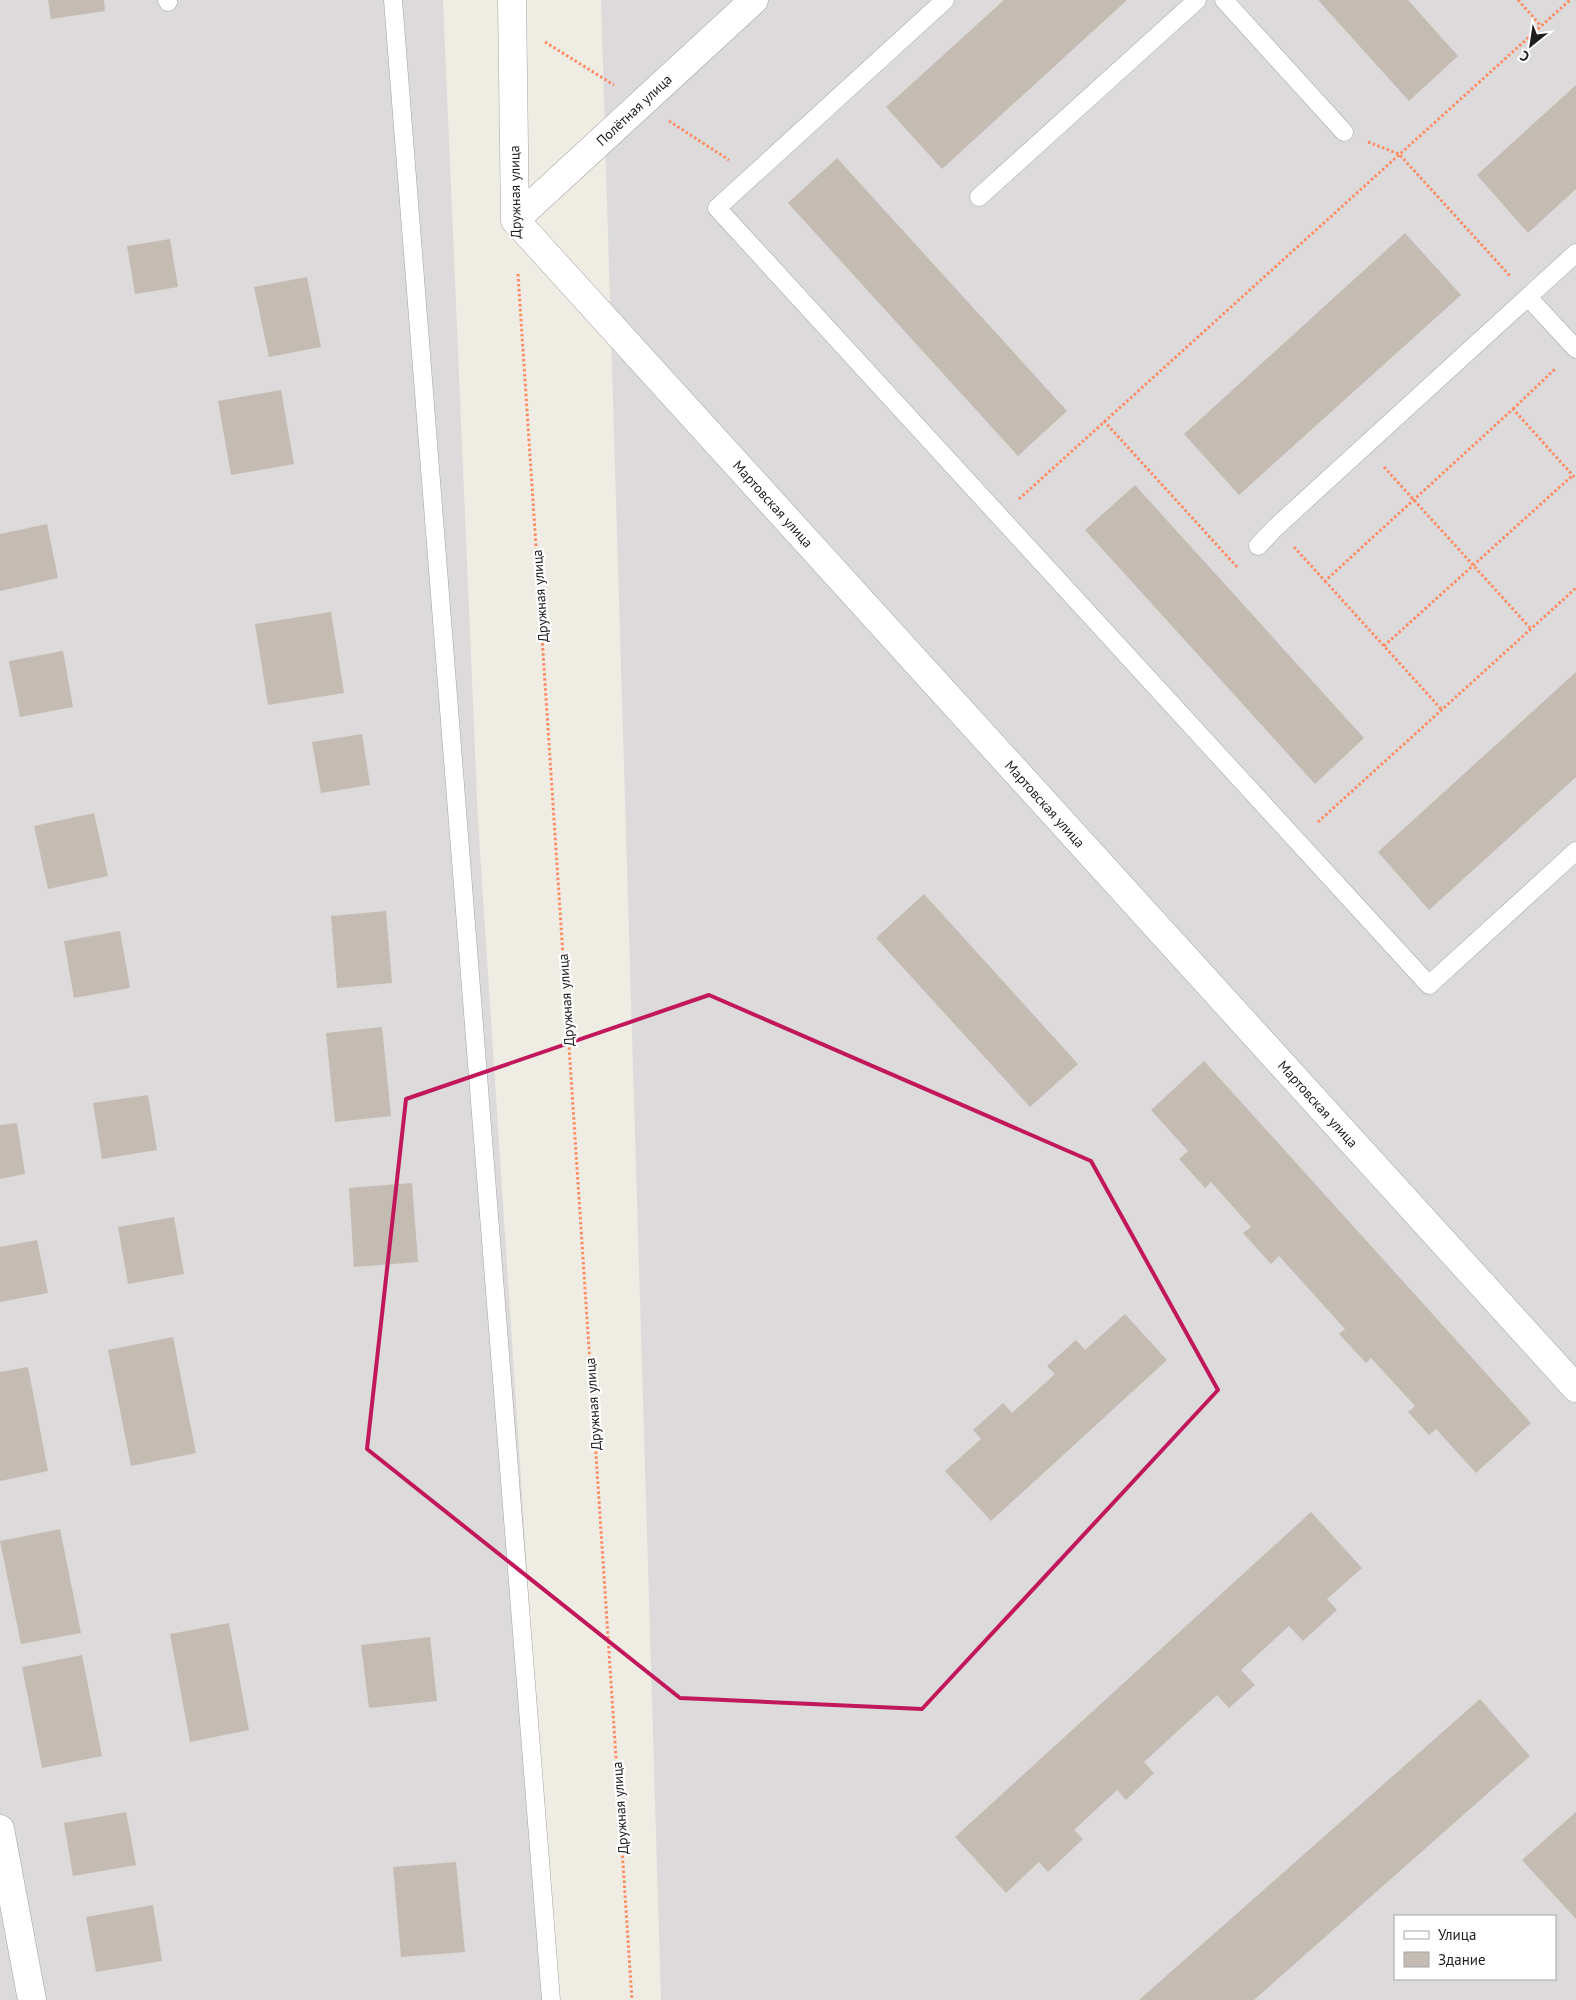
<svg xmlns="http://www.w3.org/2000/svg" width="1576" height="2000" viewBox="0 0 1576 2000" font-family="'PT Sans',sans-serif">
	<rect width="100%" height="100%" fill="#efede3"/>
	<path fill="#dcdada" fill-rule="evenodd" d="M0,0H443L478,821L555,2000H0Z
		M601,0H1576V2000H661ZM1395,1916H1555V1979H1395Z"/>
	<path fill="#c4bcb2" d="M48,0H104L105,11L51,19Z
		M1004,0H1127L942,169L886,107Z
		M1318,0H1408L1458,56L1409,101Z
		M1576,85V189L1528,233L1477,175Z
		M837,158L1067,411L1018,456L788,203Z
		M1405,233L1461,295L1239,495L1184,434Z
		M170,239L178,287L135,294L127,246Z
		M307,277L321,347L269,357L254,287Z
		M281,390L294,464L231,475L218,401Z
		M1135,485L1364,738L1315,784L1085,530Z
		M47,524L58,578L0,591V534Z
		M331,612L344,693L268,705L255,624Z
		M63,651L73,707L20,717L9,661Z
		M1576,672V777L1429,910L1378,852Z
		M362,734L370,785L321,793L312,742Z
		M94,813L108,876L48,889L34,826Z
		M924,894L1078,1064L1030,1107L876,938Z
		M386,911L392,983L337,988L331,916Z
		M120,931L130,988L74,998L64,941Z
		M382,1027L391,1116L335,1122L326,1033Z
		M1204,1061L1531,1423L1476,1473L1436,1429L1429,1435L1408,1412L1415,1406L1371,1358L1366,1363L1339,1334L1345,1329L1279,1256L1271,1264L1243,1233L1251,1227L1211,1182L1205,1188L1179,1159L1188,1151L1151,1110Z
		M148,1095L157,1150L102,1159L93,1103Z
		M17,1123L25,1174L0,1179V1125Z
		M412,1183L418,1262L354,1267L349,1188Z
		M174,1217L184,1274L128,1284L118,1227Z
		M37,1240L48,1293L0,1302V1247Z
		M1125,1314L1167,1360L991,1521L945,1471L981,1439L973,1430L1003,1403L1012,1413L1055,1374L1047,1366L1076,1340L1085,1350Z
		M173,1337L196,1453L131,1466L108,1350Z
		M28,1367L48,1471L0,1481V1372Z
		M1311,1512L1362,1568L1327,1599L1337,1610L1303,1641L1289,1626L1241,1670L1255,1685L1229,1708L1217,1695L1144,1762L1154,1773L1126,1800L1117,1790L1074,1830L1083,1839L1048,1872L1039,1862L1006,1893L955,1837Z
		M60,1529L81,1633L21,1644L0,1541Z
		M229,1623L249,1730L190,1742L170,1634Z
		M430,1637L437,1701L369,1708L361,1645Z
		M82,1655L102,1756L42,1768L22,1667Z
		M1480,1699L1530,1756L1254,2000H1139Z
		M126,1812L136,1865L73,1876L64,1823Z
		M1576,1812V1919L1522,1860Z
		M456,1862L465,1952L401,1957L393,1867Z
		M153,1905L162,1961L96,1972L86,1917Z"/>
	<g fill="none" stroke-linecap="round" stroke-linejoin="round">
		<defs>
			<path id="lane" d="M167,0L168,2
				M393,0L551,2000
				M945,0L717,208L1429,985L1576,851
				M1224,0L1344,132
				M979,197L1197,0
				M1528,297L1576,349
				M1258,546L1276,527L1576,253"/>
			<path id="street" d="M512,0L515,220
				M515,220L1576,1388
				M515,220L754,0
				M0,1829L32,2000"/>
		</defs>
		<use href="#lane" stroke="#a4a4a4" stroke-width="19"/>
		<use href="#street" stroke="#a4a4a4" stroke-width="29"/>
		<path stroke="#ff8b64" stroke-width="3" stroke-dasharray="2.5 2.5" stroke-linecap="butt" d="M1518,0L1541,26
			M545,42L614,85
			M669,121L729,160
			M1368,142L1399,154L1510,276
			M518,274L632,2000
			M1513,409L1556,368
			M1104,421L1236,566L1239,564
			M1384,467L1531,629
			M1019,499L1570,0
			M1294,547L1325,581L1513,409L1576,479
			M1325,581L1442,710
			M1384,646L1573,475
			M1318,822L1576,588"/>
		<use href="#lane" stroke="#fff" stroke-width="18"/>
		<use href="#street" stroke="#fff" stroke-width="28"/>
	</g>
	<path fill="none" stroke="#c2185b" stroke-width="4" stroke-linejoin="round" d="M709,995L1091,1161L1218,1390L922,1709L680,1698L367,1449L406,1099Z"/>
	<g text-anchor="middle" stroke-width="4.5" stroke-linejoin="round" paint-order="stroke">
		<g font-size="14" fill="#1d1d1d" stroke="#fff">
			<text transform="translate(634 110) rotate(-43)" y="5">Полётная улица</text>
			<text transform="translate(515 192) rotate(-91)" y="5">Дружная улица</text>
			<text transform="translate(773 504) rotate(48)" y="5">Мартовская улица</text>
			<text transform="translate(540 596) rotate(-94)" y="5">Дружная улица</text>
			<text transform="translate(1045 804) rotate(48)" y="5">Мартовская улица</text>
			<text transform="translate(566 1000) rotate(-94)" y="5">Дружная улица</text>
			<text transform="translate(1318 1104) rotate(48)" y="5">Мартовская улица</text>
			<text transform="translate(593 1404) rotate(-94)" y="5">Дружная улица</text>
			<text transform="translate(620 1808) rotate(-94)" y="5">Дружная улица</text>
		</g>
	</g>
	<rect x="1394" y="1915" width="162" height="65" fill="#ffffff" stroke="#a5a5a5"/>
	<rect x="1404" y="1931" width="25" height="8" fill="#ffffff" stroke="#a5a5a5"/>
	<text x="1438" y="1940" font-size="15" fill="#1d1d1d">Улица</text>
	<rect x="1404" y="1952" width="25" height="15" fill="#c4bcb2" stroke="#a5a5a5"/>
	<text x="1438" y="1965" font-size="15" fill="#1d1d1d">Здание</text>
	<g transform="translate(1531 45) rotate(210)" stroke="#ffffff" stroke-width="4" paint-order="stroke">
	<path d="M0-4L9 19L0 12L-9 19Z" fill="#1d1d1d"/>
	<text y="-8" font-size="14" font-weight="bold" text-anchor="middle" fill="#1d1d1d">С</text>
	</g>
</svg>
